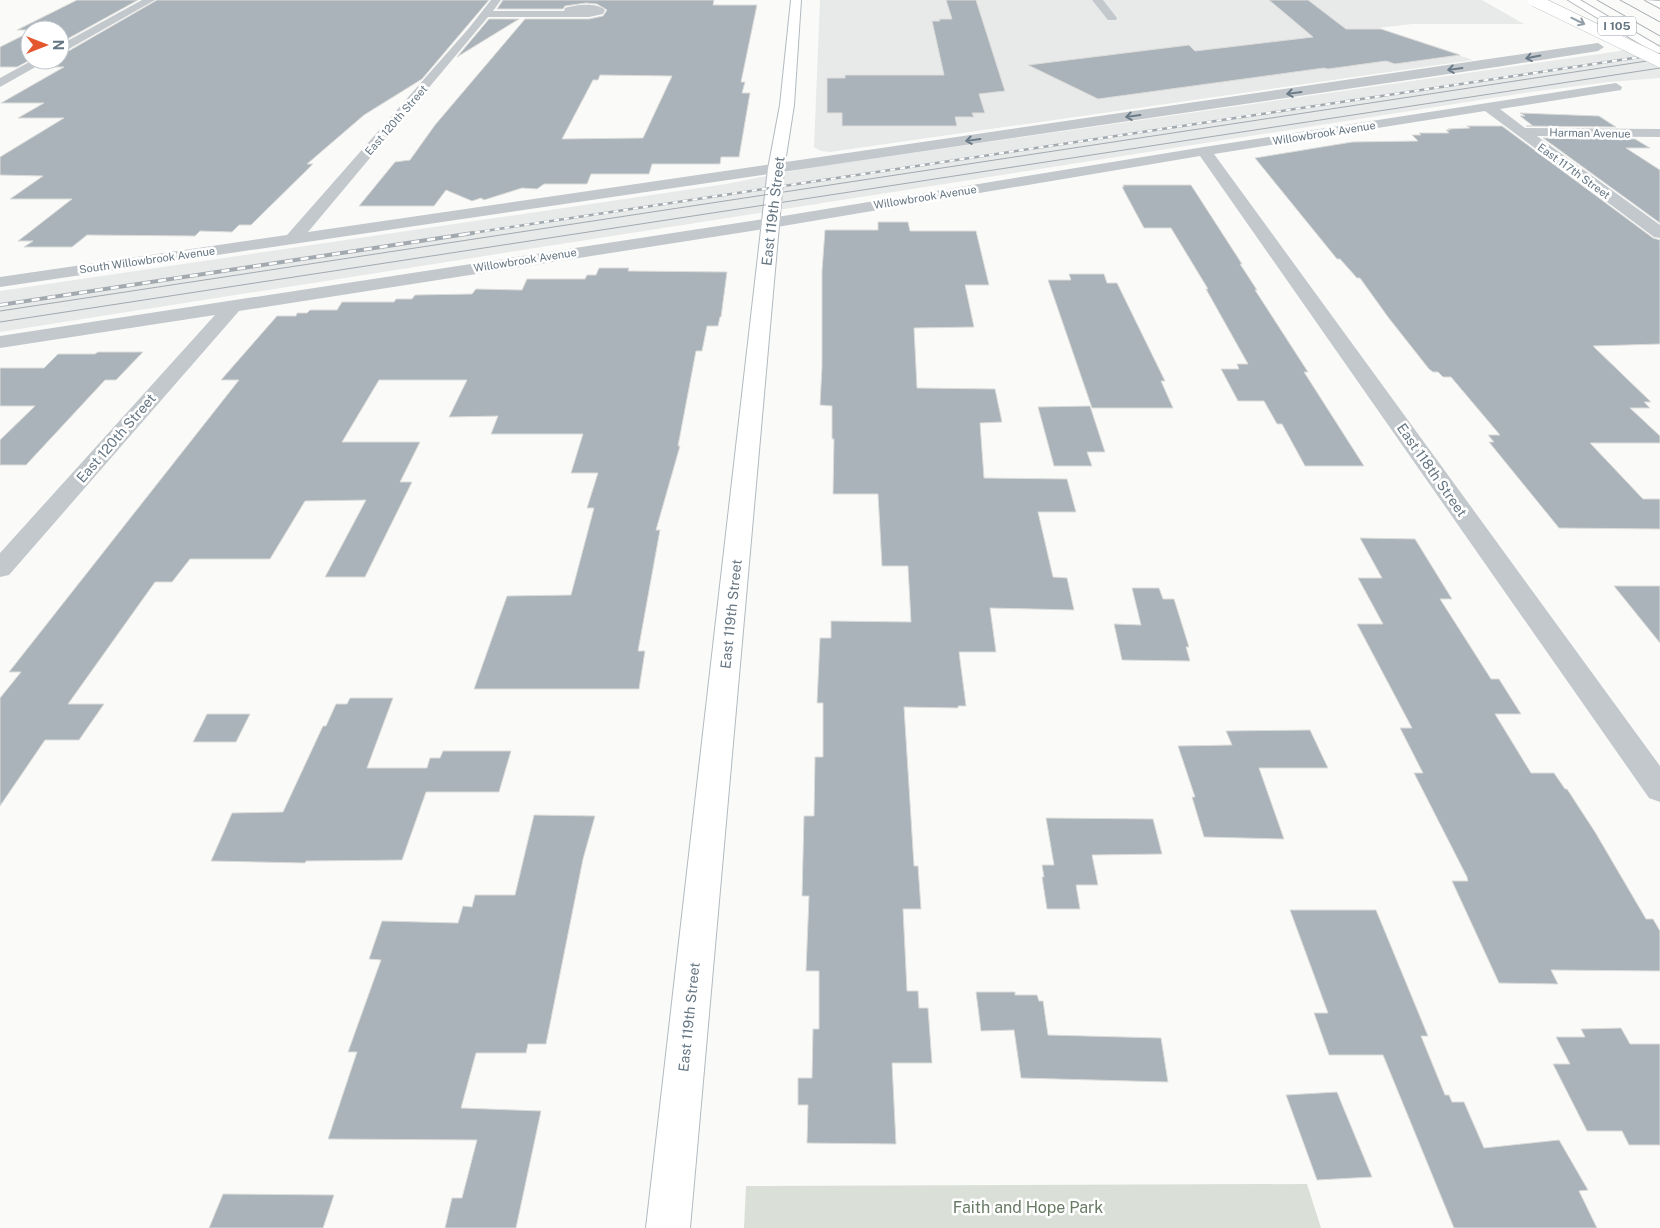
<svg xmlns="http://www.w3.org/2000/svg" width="1660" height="1228" viewBox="0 0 1660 1228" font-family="'Public Sans',sans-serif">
	<rect width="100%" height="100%" fill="#fafaf8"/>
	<path fill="#e8e9e9" d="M820,0H1482L1524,24H1412L1378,28L1473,60L830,152L821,151L814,147Z
		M1660,44V78L1609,82L1531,92L0,332V291L726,184L808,168L1620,51L1627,48Z"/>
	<path fill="#dadfd7" d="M1307,1184L1321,1228H744L746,1186Z"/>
	<path fill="#aab3b9" stroke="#dcdcda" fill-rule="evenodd" d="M77,0H138L60,43V30H17Z
		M157,0H489L422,79L364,115L307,164H313L251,225H239L232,232L200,231L195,236L87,235L72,247H24L33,241H18L72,199H10L43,176L0,175V157L64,118H18L44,103H1L64,67H40L50,60H60V56Z
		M503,0H714L713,5H757L741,82H745L742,93H750L739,157H721L720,164H652L649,174H591L587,184H544L537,189L522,188L484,200L481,198L472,201L446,190L434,206H359L395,162L410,160L435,125L525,19H589L603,16L607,10L597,4L586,3L565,6L563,9H497ZM600,75L672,76L643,138L562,139L593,80H598Z
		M946,0H976L1005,91L979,94L985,113H972L974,117H955L957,126H842V113H827V78H845V75H944L932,21H940L939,19H952Z
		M1269,0H1308L1346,29H1381L1460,55L1395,64L1386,61L1328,69L1324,68L1098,99L1028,65L1189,45L1195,51L1313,37Z
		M489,19H519L457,57Z
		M30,32V60L17,67H0V47Z
		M1520,113L1599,116L1616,127L1526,126H1533L1520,116H1525Z
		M1467,126H1502L1653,238L1660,240V344L1593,346L1651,402H1644L1650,408H1630L1660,436V443H1590L1643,499H1660V529L1559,528L1489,442H1494L1488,435H1500L1451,377H1443L1438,372H1433L1429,369L1388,317L1360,278H1357L1340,259H1337L1255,158L1352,142L1418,141L1412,135H1421L1419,133H1449L1446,130H1450L1448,129L1470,128Z
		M1543,138L1635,139L1650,148H1626L1660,170V223Z
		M1123,185H1191L1242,264H1240L1257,290H1255L1308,372H1304L1364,466H1305L1282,424H1277L1264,401H1238L1221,369H1239L1237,364H1248L1206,289H1208L1171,228H1144L1122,187H1124Z
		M878,222H908L910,231H976L989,285H965L974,327L914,328L917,388L995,389L1002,422L980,423L984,478L1067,479L1076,512H1038L1053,577L1067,578L1074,610L990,608L996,652H959L966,706H958V708L904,707L914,866H918L921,909H903L907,991H918L919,1008H928L932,1063H892L896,1144L807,1143L808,1105H798V1078H812L813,1029H819V971H806L809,896H802L804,816H814L815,757H823V703H817L820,638H831V621L911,622L908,566H882L878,494H833L834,439H832V406L820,405L822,366V271L825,230H878Z
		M599,268H629L628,271L727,272L721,317H720L718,326H707L702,351H696L678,446H680L656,530H660L638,651H645L639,689H474L507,596L571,595L594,508H587L598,473H571L583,434H491L498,416L449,417L467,380H379L342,442H420L400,482H412L365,577H325L366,500L305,501L270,559H190L172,582H155L68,704H104L79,740H45L0,806V698L21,672H9L239,380H221L277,316H296L297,313H307L310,310H337L342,302H394L396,299H412L415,295L472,294L476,289L522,290L527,279H585L587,275H596Z
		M1069,274H1104L1107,283H1117L1165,381H1161L1173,408H1092L1048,280H1071Z
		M98,352H143L116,380H105L26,465H0V440L35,406H0V368H44L58,354H95Z
		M1090,406L1105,452H1087L1092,466H1054L1038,407Z
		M1360,538L1415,539L1452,599H1440L1491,679H1499L1521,714H1495L1531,773H1554L1565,789H1567L1595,832L1646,919H1653L1660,931V971L1551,970L1558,984L1499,983L1452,881H1468L1467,877L1414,773H1423L1400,728H1412L1357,624H1383L1358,578H1382Z
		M1614,586H1660V643Z
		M1132,588H1159L1163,599H1174L1189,647H1186L1190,661L1122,660L1114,624L1141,625Z
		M350,698H393L367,768H427L430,758H440L443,751H511L499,792H426L402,860L306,861L305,863L211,861L232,813L283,812L323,726H326L336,704H347Z
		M207,714H250L236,742H193Z
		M1310,730L1328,768H1259L1284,839L1204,837L1192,797H1195L1178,746L1232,745L1226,731Z
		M534,815L595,816L583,859L546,1044H528L526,1053H476L461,1108L541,1111L516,1228H445L452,1198H462L477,1140L328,1139L357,1052H348L381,960L369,959L382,921L458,923L463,906L472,907L475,895H515Z
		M1046,818L1153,819L1162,854L1092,855L1098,885H1076L1080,909H1047L1042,877H1044L1042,865H1054Z
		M1290,910H1376L1428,1036H1421L1445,1095H1449L1452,1102H1464L1484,1148L1559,1140L1588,1190L1579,1191L1597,1228H1454L1383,1055H1329L1314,1013H1328Z
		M976,992H1015V995H1037L1039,1001H1043L1048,1035L1161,1038L1168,1082L1021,1078L1014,1030L981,1031Z
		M1621,1028L1630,1044H1660V1145H1629L1622,1131H1587L1553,1064H1570L1556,1037H1585L1581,1029Z
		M1337,1092L1343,1107L1372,1177L1317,1180L1286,1095Z
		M223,1194L334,1195L323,1228H209Z"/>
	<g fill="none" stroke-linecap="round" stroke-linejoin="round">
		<defs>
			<path id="secondary" d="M791,0H801L794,105L784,169L690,1228H646L768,169L780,105Z"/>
			<path id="highway" d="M1568,0H1580L1660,47V56Z
				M1645,0L1660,1V8Z"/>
		</defs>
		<use href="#secondary" stroke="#b3babf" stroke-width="2"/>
		<use href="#highway" stroke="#b4b9bd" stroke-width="2"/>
		<path fill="#c3c8cc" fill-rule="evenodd" d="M142,0H155L60,54V45Z
			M491,0H501L493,11H564L565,8C576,5 596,2 605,10L603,14L589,17H488L308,232L1598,43L1604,47L1598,51L1503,66L0,287V277L287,235L469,28Z
			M1092,0H1103L1117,18L1116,20H1108Z
			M33,60H48L0,87V78Z
			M1616,83L1622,87L1621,90L1500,109L1525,128L1660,129V137L1537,136L1660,225V238L1654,237L1485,111L1214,154L1660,766V802L1649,798L1200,156L771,228L239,311L9,575L0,577V553L215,315L0,348V336L771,218L1204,147Z"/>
		<use href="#secondary" fill="#fff" fill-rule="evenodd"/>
		<use href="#highway" fill="#fff" fill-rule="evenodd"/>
		<path stroke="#a2aab0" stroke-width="1" d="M1597,0L1660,36
			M1620,0L1660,22
			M0,311L1660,59
			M0,322L1660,68"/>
		<defs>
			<path id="rail-far1" d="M465,234L1660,54"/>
			<path id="rail" d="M0,305L473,233"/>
		</defs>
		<use href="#rail-far1" stroke="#a2aab0" stroke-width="2.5"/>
		<use href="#rail" stroke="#a2aab0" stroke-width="4"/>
		<use href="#rail-far1" stroke="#fff" stroke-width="2" stroke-dasharray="5" stroke-linecap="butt"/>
		<use href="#rail" stroke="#fff" stroke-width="2.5" stroke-dasharray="8" stroke-linecap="butt"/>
		<defs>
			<path id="highway-bridge" d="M1534,0L1660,61"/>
		</defs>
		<use href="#highway-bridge" stroke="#b4b9bd" stroke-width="13" stroke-linecap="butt"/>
		<use href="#highway-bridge" stroke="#fff" stroke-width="12"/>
	</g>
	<defs><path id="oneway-shaft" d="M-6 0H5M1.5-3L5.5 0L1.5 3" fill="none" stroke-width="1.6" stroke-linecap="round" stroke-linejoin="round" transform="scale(1.25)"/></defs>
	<use stroke="#939fa8" href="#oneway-shaft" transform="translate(1578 21) rotate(26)"/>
	<g stroke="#6a7a87">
		<use href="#oneway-shaft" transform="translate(1533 57) rotate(169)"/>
		<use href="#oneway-shaft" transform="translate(1455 69) rotate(172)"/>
		<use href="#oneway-shaft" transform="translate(1294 93) rotate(172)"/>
		<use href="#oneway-shaft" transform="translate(1133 116) rotate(172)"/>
		<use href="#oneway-shaft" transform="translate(973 140) rotate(172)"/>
	</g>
	<g text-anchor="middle" stroke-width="5" stroke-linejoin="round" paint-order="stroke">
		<g font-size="11" fill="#657683" stroke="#fff">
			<text transform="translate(396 120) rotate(-49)" y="4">East 120th Street</text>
			<text transform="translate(1324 133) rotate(-9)" y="4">Willowbrook Avenue</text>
			<text transform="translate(1590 133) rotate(1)" y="4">Harman Avenue</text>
			<text transform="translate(1574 171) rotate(36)" y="4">East 117th Street</text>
			<text transform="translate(925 197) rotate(-9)" y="4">Willowbrook Avenue</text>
			<text transform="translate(147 260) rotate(-8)" y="4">South Willowbrook Avenue</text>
			<text transform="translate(525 260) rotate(-9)" y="4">Willowbrook Avenue</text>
		</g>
		<rect fill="#fff" stroke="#939fa8" stroke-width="1" x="1598" y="16.5" width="38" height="19" rx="4"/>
		<g font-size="12" font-weight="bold" fill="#657683">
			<text x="1617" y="30">I 105</text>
		</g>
		<g font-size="14" fill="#657683" stroke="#fff">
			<text transform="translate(773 211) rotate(-83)" y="5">East 119th Street</text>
			<text transform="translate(116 438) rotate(-49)" y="5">East 120th Street</text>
			<text transform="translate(1432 470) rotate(55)" y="5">East 118th Street</text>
			<text transform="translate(731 614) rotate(-84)" y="5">East 119th Street</text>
			<text transform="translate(689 1017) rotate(-84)" y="5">East 119th Street</text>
		</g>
		<g font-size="16" fill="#687a64" stroke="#fff">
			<text x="1028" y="1213">Faith and Hope Park</text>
		</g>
	</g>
	<g transform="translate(45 45) rotate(90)"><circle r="24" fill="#ffffff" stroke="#c1c8cd"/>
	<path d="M0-4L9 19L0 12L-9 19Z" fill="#e4572e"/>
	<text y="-8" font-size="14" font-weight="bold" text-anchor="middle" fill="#657683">N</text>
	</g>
</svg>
